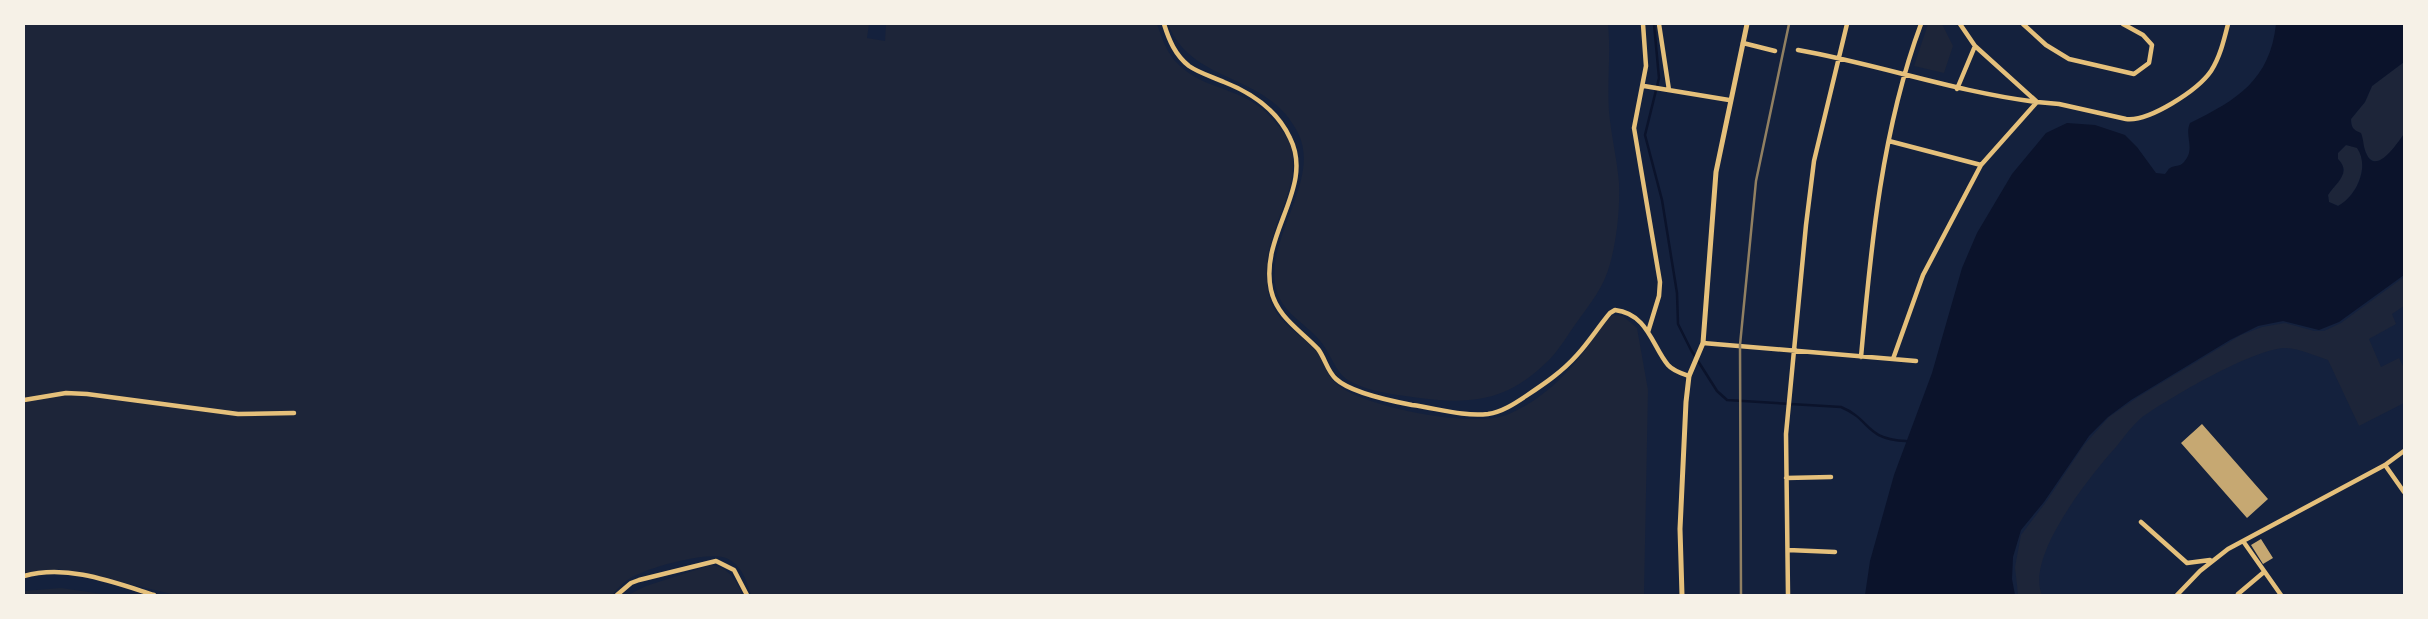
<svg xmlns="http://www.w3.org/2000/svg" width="2428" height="619" viewBox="0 0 2428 619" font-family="'Golos Text',sans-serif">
	<rect width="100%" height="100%" fill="#14213d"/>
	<path fill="#1d2539" d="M24,24H869L867,38L885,41L886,24H1157C1162,38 1167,54 1179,65C1208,93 1247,86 1275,122C1280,128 1286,134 1289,141C1302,174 1282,205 1273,236C1267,253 1265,272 1268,290C1271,317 1294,330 1313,347C1324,358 1325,375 1339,386C1368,408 1475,429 1509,414C1541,400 1565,377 1586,349C1594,338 1602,323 1613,315L1623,316L1637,328L1648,390L1644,595H751C747,581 741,564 726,558C707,551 646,568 629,579C622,583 617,590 612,595H176L77,572L56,569L24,573Z
		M1168,24H1608C1611,53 1607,82 1609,111C1611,135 1617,159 1619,183C1620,210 1617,238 1610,264C1604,287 1590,304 1577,322C1568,334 1560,349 1549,360C1506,403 1470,405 1412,397C1391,394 1366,391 1348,380C1335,372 1331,354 1321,342C1311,329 1295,320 1285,307C1247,256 1325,186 1298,133C1267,71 1193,86 1168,24Z
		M1928,24H1942L1953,46L1944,73L1914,66Z
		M2404,62V134C2398,142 2381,171 2369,158C2366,155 2365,148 2362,144C2357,136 2351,129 2351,119L2365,102L2372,86Z
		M2346,145L2357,147C2370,166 2357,195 2339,206L2329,202L2328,195C2336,183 2352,173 2338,159V153Z
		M2404,277V306L2392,314L2396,324L2369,339L2381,367L2399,358L2404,368V403L2359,426L2328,360C2315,356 2298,348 2284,348C2251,350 2169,398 2141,418C2132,426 2124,437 2116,447C2091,475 2025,556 2042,595H2018L2015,567L2021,535L2046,502L2084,445L2109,417L2138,397L2241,335L2262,327L2285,323L2314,331H2324L2341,323Z
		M711,565C728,567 737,580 742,595H628L646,586Z
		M61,588L109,595H24V591Z"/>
	<path fill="#0b132b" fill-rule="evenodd" d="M2276,24H2404V62L2372,86L2365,102L2351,119C2351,127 2353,130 2361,133C2364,140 2363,148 2367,155C2377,175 2398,142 2404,134V275L2339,322L2319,330L2283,321L2258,326L2230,340L2131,400L2108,417L2089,436L2044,502L2021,530L2013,557L2012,579L2015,595H1865L1870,561L1894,475L1932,373L1962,268L1977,233L2012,174L2046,133L2067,123L2095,125L2125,135L2137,147L2156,173L2165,174C2167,172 2168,169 2170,168C2175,165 2180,167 2184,162C2196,149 2184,136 2190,123C2237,100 2270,80 2276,24ZM2346,145L2357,148C2370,166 2357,196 2338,206L2329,202L2328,195C2336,183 2352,173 2338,159V153Z"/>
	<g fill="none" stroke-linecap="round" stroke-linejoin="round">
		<path stroke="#0b132b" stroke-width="2.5" d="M1654,24L1659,78L1645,135L1662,200L1677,293L1678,324L1691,350L1717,391L1727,400L1841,407C1872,420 1864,439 1906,441"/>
	</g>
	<path fill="#c6a872" d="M2202,424L2268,499L2247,518L2181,443Z
		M2261,539L2273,558L2263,564L2251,545Z"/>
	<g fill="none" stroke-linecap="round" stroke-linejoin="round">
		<path stroke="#e5c07b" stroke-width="4.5" d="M1164,24C1169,40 1175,55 1189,66C1199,73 1213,77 1224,82C1252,93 1277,110 1290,138C1315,188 1259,234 1271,290C1277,317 1300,330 1318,349C1325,358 1327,371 1336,379C1351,393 1391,401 1412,405C1436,408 1463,417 1488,414C1502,412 1514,404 1526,396C1544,384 1562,372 1577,355C1589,342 1599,326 1610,313L1615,310C1648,314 1652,346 1668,365C1673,371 1683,374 1689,376
			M1643,24L1646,66L1634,128L1660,282L1659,296L1648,332
			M1659,24L1669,90
			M1960,24L1975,46L2036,101
			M2023,24L2046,45L2069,59L2134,74L2149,63L2152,45L2143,35L2123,24
			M1743,43L1775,51
			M1798,50C1878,64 1955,92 2037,102
			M1644,86L1729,100
			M1957,89L1975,46
			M1889,141L1981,165
			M1703,343L1916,361
			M1861,357C1871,245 1882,129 1921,24
			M1893,359L1923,275L1981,165L2037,102L2059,104L2126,119C2149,122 2198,90 2211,71C2220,57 2224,40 2228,24
			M24,400L66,393L87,394L238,414L294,413
			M2385,465L2404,492
			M1786,478L1831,477
			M2141,522L2187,563L2210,560
			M2243,541L2281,595
			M1788,550L1835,552
			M24,576C67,564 113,582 154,595
			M2238,594L2264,572
			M617,595L631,583L639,580L716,561L734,570L747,595
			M1788,595L1786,434L1806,225L1814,161L1847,24
			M2177,595L2200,571L2228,549L2385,465L2404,451"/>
		<path stroke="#e5c07b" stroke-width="5" d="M1682,595L1680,529L1686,402L1689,376L1703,343L1716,172L1747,24"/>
		<path stroke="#918062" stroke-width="2.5" d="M1741,595L1740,345L1756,181L1789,24"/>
	</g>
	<rect width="2428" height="619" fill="none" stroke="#f6f1e7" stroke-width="50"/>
</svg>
